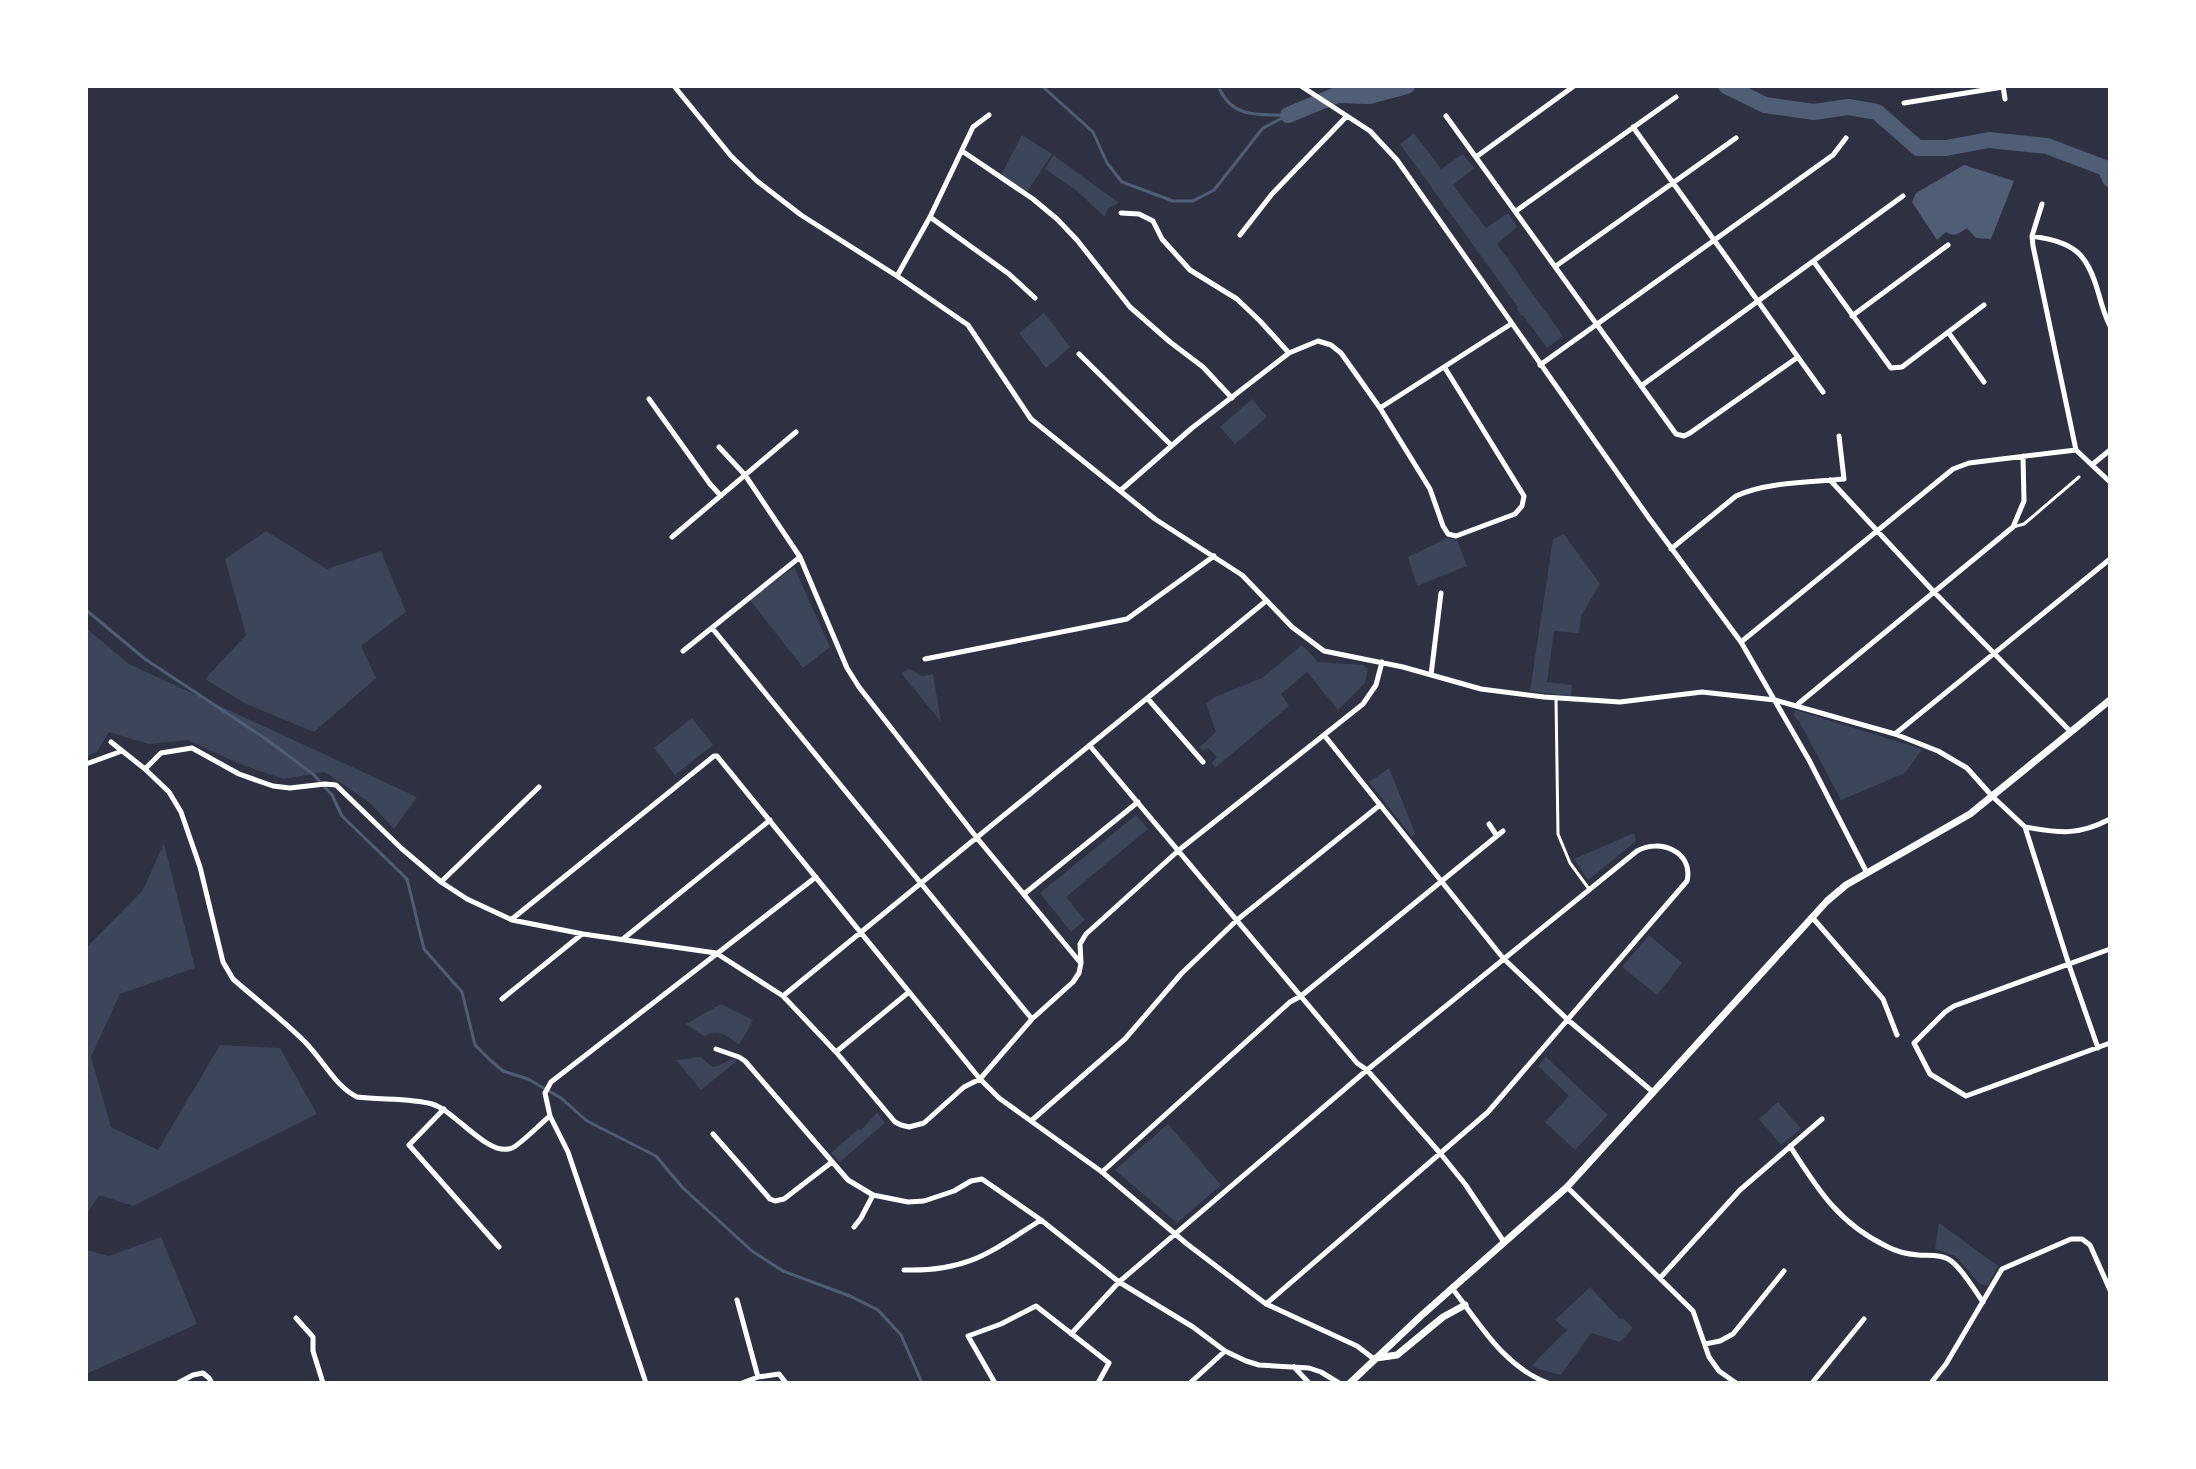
<svg xmlns="http://www.w3.org/2000/svg" width="2196" height="1469" viewBox="0 0 2196 1469" font-family="'Varela Round',sans-serif">
	<rect width="100%" height="100%" fill="#2d3142"/>
	<path fill="#3c4559" d="M1414,133L1441,169L1463,154L1474,168L1453,185L1486,228L1508,213L1517,227L1497,244L1563,336L1547,348L1523,315L1521,316L1517,309L1518,307L1400,144Z
		M1022,135L1052,154L1027,192L1001,175Z
		M1053,155L1119,203L1108,208L1105,217L1077,191L1045,169Z
		M1044,313L1070,347L1046,368L1019,333Z
		M1252,399L1267,417L1235,444L1220,427Z
		M266,531L327,569L381,551L406,612L361,646L376,678L314,732L246,704L205,679L246,635L225,559Z
		M1564,534L1600,584L1581,616L1579,633L1554,631L1547,682L1572,685L1571,696L1530,691L1553,539Z
		M1447,538L1457,540L1467,566L1417,586L1408,557Z
		M794,567L830,647L803,668L750,600Z
		M86,628L129,664L417,797L394,829L370,803L325,772L283,779L237,763L188,740L149,744L109,732L97,752L86,757Z
		M1302,645L1318,662L1363,665L1368,669L1365,683L1338,710L1307,672L1281,694L1289,706L1215,768L1212,763L1217,757L1208,748L1203,750L1199,748L1216,732L1206,704L1215,697L1262,678Z
		M909,669L922,676L933,674L941,722L901,673Z
		M1795,710L1922,749L1905,773L1841,800L1799,721L1794,716Z
		M692,718L713,745L675,775L654,748Z
		M1389,768L1415,833L1412,837L1369,782Z
		M1136,815L1148,829L1066,897L1085,920L1071,932L1040,893Z
		M1634,833L1636,841L1588,880L1574,859Z
		M164,843L195,968L120,994L91,1057L111,1127L158,1150L220,1045L280,1048L317,1114L133,1206L99,1195L86,1216V948L143,890Z
		M1649,935L1682,963L1657,995L1622,967Z
		M721,1004L753,1020L739,1045C727,1035 719,1029 704,1036L686,1024Z
		M701,1057L712,1067L718,1066L733,1058L737,1061L701,1090L676,1060Z
		M1546,1057L1608,1115L1575,1150L1545,1122L1569,1096L1538,1066Z
		M1778,1102L1801,1129L1781,1145L1759,1119Z
		M877,1113L885,1123L840,1162L831,1153L858,1129L861,1130Z
		M1168,1124L1221,1185L1177,1223L1115,1170Z
		M1939,1223L1998,1266L1988,1286L1980,1284L1955,1256L1935,1249Z
		M161,1237L197,1324L86,1374V1250L109,1256Z
		M1590,1287L1620,1319L1623,1318L1633,1328L1620,1342L1591,1333L1561,1375L1539,1369L1532,1365L1567,1330L1555,1320Z"/>
	<path fill="#4f5d75" d="M1964,165L2014,181L1991,239L1976,238L1967,228C1958,234 1955,237 1946,232L1937,240L1912,202L1916,193Z"/>
	<g fill="none" stroke-linecap="round" stroke-linejoin="round">
		<path stroke="#4f5d75" stroke-width="3" d="M1042,86L1093,132L1107,163L1122,182L1173,201H1193L1214,190L1263,128L1288,115
			M1220,90C1233,117 1257,115 1284,115
			M86,610L145,659L266,739L313,774L332,795L342,816L407,879L424,949L462,992L475,1045L490,1060L503,1071L528,1079L561,1098L587,1121L656,1156L682,1187L752,1251L783,1271L850,1296L878,1310L901,1335L922,1383"/>
		<path stroke="#4f5d75" stroke-width="16" d="M1726,86L1765,105L1814,112L1848,107L1877,112L1918,148H1946L1989,140L2047,146L2105,168L2110,179
			M1288,115L1337,95L1369,96L1407,86"/>
		<path stroke="#fff" stroke-width="3" d="M2013,527L2024,524L2079,477
			M1556,698L1558,834L1570,863L1589,889"/>
		<path stroke="#fff" stroke-width="5" d="M674,86L731,156L757,181L801,215L897,276L968,325L1031,419L1155,519L1242,575L1292,627L1324,651L1403,667L1481,689L1544,697L1620,702L1702,692L1775,700L1895,734L1938,751L1967,768L1992,796L2025,827L2069,965L2098,1048
			M1301,86L1370,131L1397,160L1649,518L1741,642L1809,760L1867,873
			M2003,86L2005,99
			M1904,103L2003,87
			M1446,116L1676,434L1684,436L1690,433L1798,357
			M1633,127L1823,392
			M962,151L1033,199L1057,219L1077,240L1130,307L1170,342L1203,367L1232,398
			M1476,157L1574,86
			M2042,204L2032,236L2033,246L2076,450L2110,482
			M1516,211L1676,97
			M1121,213L1139,214L1153,221L1162,239L1190,270L1237,299L1260,321L1289,353
			M930,217L1009,274L1035,298
			M1240,235L1272,194L1346,117
			M2032,236C2075,243 2087,252 2099,295C2102,306 2105,316 2110,326
			M1814,262L1891,368L1902,367L1984,305
			M1556,266L1736,138
			M897,276L930,217L973,127L989,115
			M1852,316L1948,245
			M1948,332L1984,382
			M1079,354L1171,445
			M1540,365L1833,155L1846,138
			M1641,386L1903,196
			M649,399L710,484L721,496
			M1380,408L1511,324
			M719,447L745,475L800,557L847,668L859,687L977,838L1079,961
			M2093,464L2110,450
			M1830,480L1934,592L2070,731
			M1121,490L1192,428L1289,353L1318,341L1331,345L1341,353L1380,408L1430,489L1443,526L1448,534L1456,536L1515,514L1522,506L1524,496L1445,368
			M672,537L796,432
			M1671,549L1736,496C1765,482 1812,482 1844,479L1839,436
			M712,628L1032,1019
			M1741,642L1953,469L1969,463L2076,450
			M683,651L800,557
			M925,659L1127,619L1214,556
			M1431,675L1441,593
			M1148,699L1203,762
			M1798,704L2013,527L2024,501L2023,456
			M1895,734L2110,559
			M1324,735L1503,958L1568,1020L1653,1092
			M111,742L145,769L169,792L181,812L200,867L223,962L233,979C257,1000 283,1020 305,1042C323,1060 335,1086 357,1097C380,1100 411,1098 432,1104C456,1111 488,1158 512,1148C521,1144 541,1123 550,1116
			M1090,746L1357,1063L1367,1070L1440,1153L1465,1184L1504,1242
			M86,764L122,751
			M145,769L161,753L192,748L239,774L273,786L290,788L325,784L336,785L401,848L441,882L467,899L512,920L583,934L716,953L783,996L836,1052L895,1122L901,1125L909,1127L924,1123L964,1087L980,1079L1032,1019L1073,982L1079,973L1081,963L1080,944L1086,934L1179,850L1363,704L1376,685L1382,662
			M1489,824L1497,836
			M2025,827C2059,833 2078,836 2110,819
			M441,882L539,787
			M1024,894L1138,802
			M1812,917L1883,999L1897,1035
			M512,919L714,756H717L980,1079L999,1098L1102,1172L1187,1244L1266,1304L1357,1346L1374,1359
			M623,939L770,820
			M2110,949L1954,1006L1945,1012L1914,1043L1930,1074L1966,1096L2110,1043
			M783,996L1266,601
			M502,999L582,934
			M716,1049L739,1057L745,1061L848,1180L873,1195L908,1202L924,1201L954,1191L971,1181L982,1179L1041,1220L1119,1282L1193,1327L1225,1351L1246,1361L1259,1365L1309,1368L1321,1372L1339,1383
			M836,1052L909,992
			M444,1109L409,1145L499,1247
			M1031,1121L1125,1039L1181,974L1237,920L1380,805
			M713,1134L770,1199L775,1201L784,1199L832,1162
			M1790,1146C1818,1190 1839,1224 1888,1247C1897,1252 1907,1254 1918,1255C1927,1256 1939,1254 1948,1259C1960,1265 1975,1291 1983,1302
			M1102,1172L1290,1002L1301,996L1503,831
			M1567,1187L1693,1311L1709,1357L1719,1371L1736,1383
			M854,1227L861,1218L873,1195
			M904,1270C968,1272 990,1252 1041,1220
			M1660,1278L1740,1190L1822,1119
			M1452,1288C1480,1324 1504,1367 1548,1383
			M737,1300L758,1377
			M296,1318L313,1337V1351L323,1383
			M1071,1334L1119,1282L1367,1070L1637,851C1660,838 1694,852 1687,881L1488,1112L1266,1304
			M1705,1344L1720,1341L1733,1334L1784,1271
			M1294,1367L1309,1383
			M178,1383L193,1375L203,1373L209,1378L212,1383
			M646,1383L568,1152L550,1116L545,1093L551,1082L816,877
			M742,1383L758,1377L779,1374L786,1383
			M995,1383L968,1336L1001,1324L1036,1306L1109,1363L1098,1383
			M1190,1383L1225,1351
			M1812,1383L1864,1319
			M1931,1383L1946,1364L2002,1269L2071,1239H2082L2090,1245L2110,1290"/>
		<path stroke="#fff" stroke-width="7" d="M1376,1358L1397,1355L1443,1317L1465,1305
			M1350,1383L1423,1314L1567,1187L1827,901L1846,885L1970,814L2110,700"/>
	</g>
	<rect width="2196" height="1469" fill="none" stroke="#ffffff" stroke-width="176"/>
</svg>
